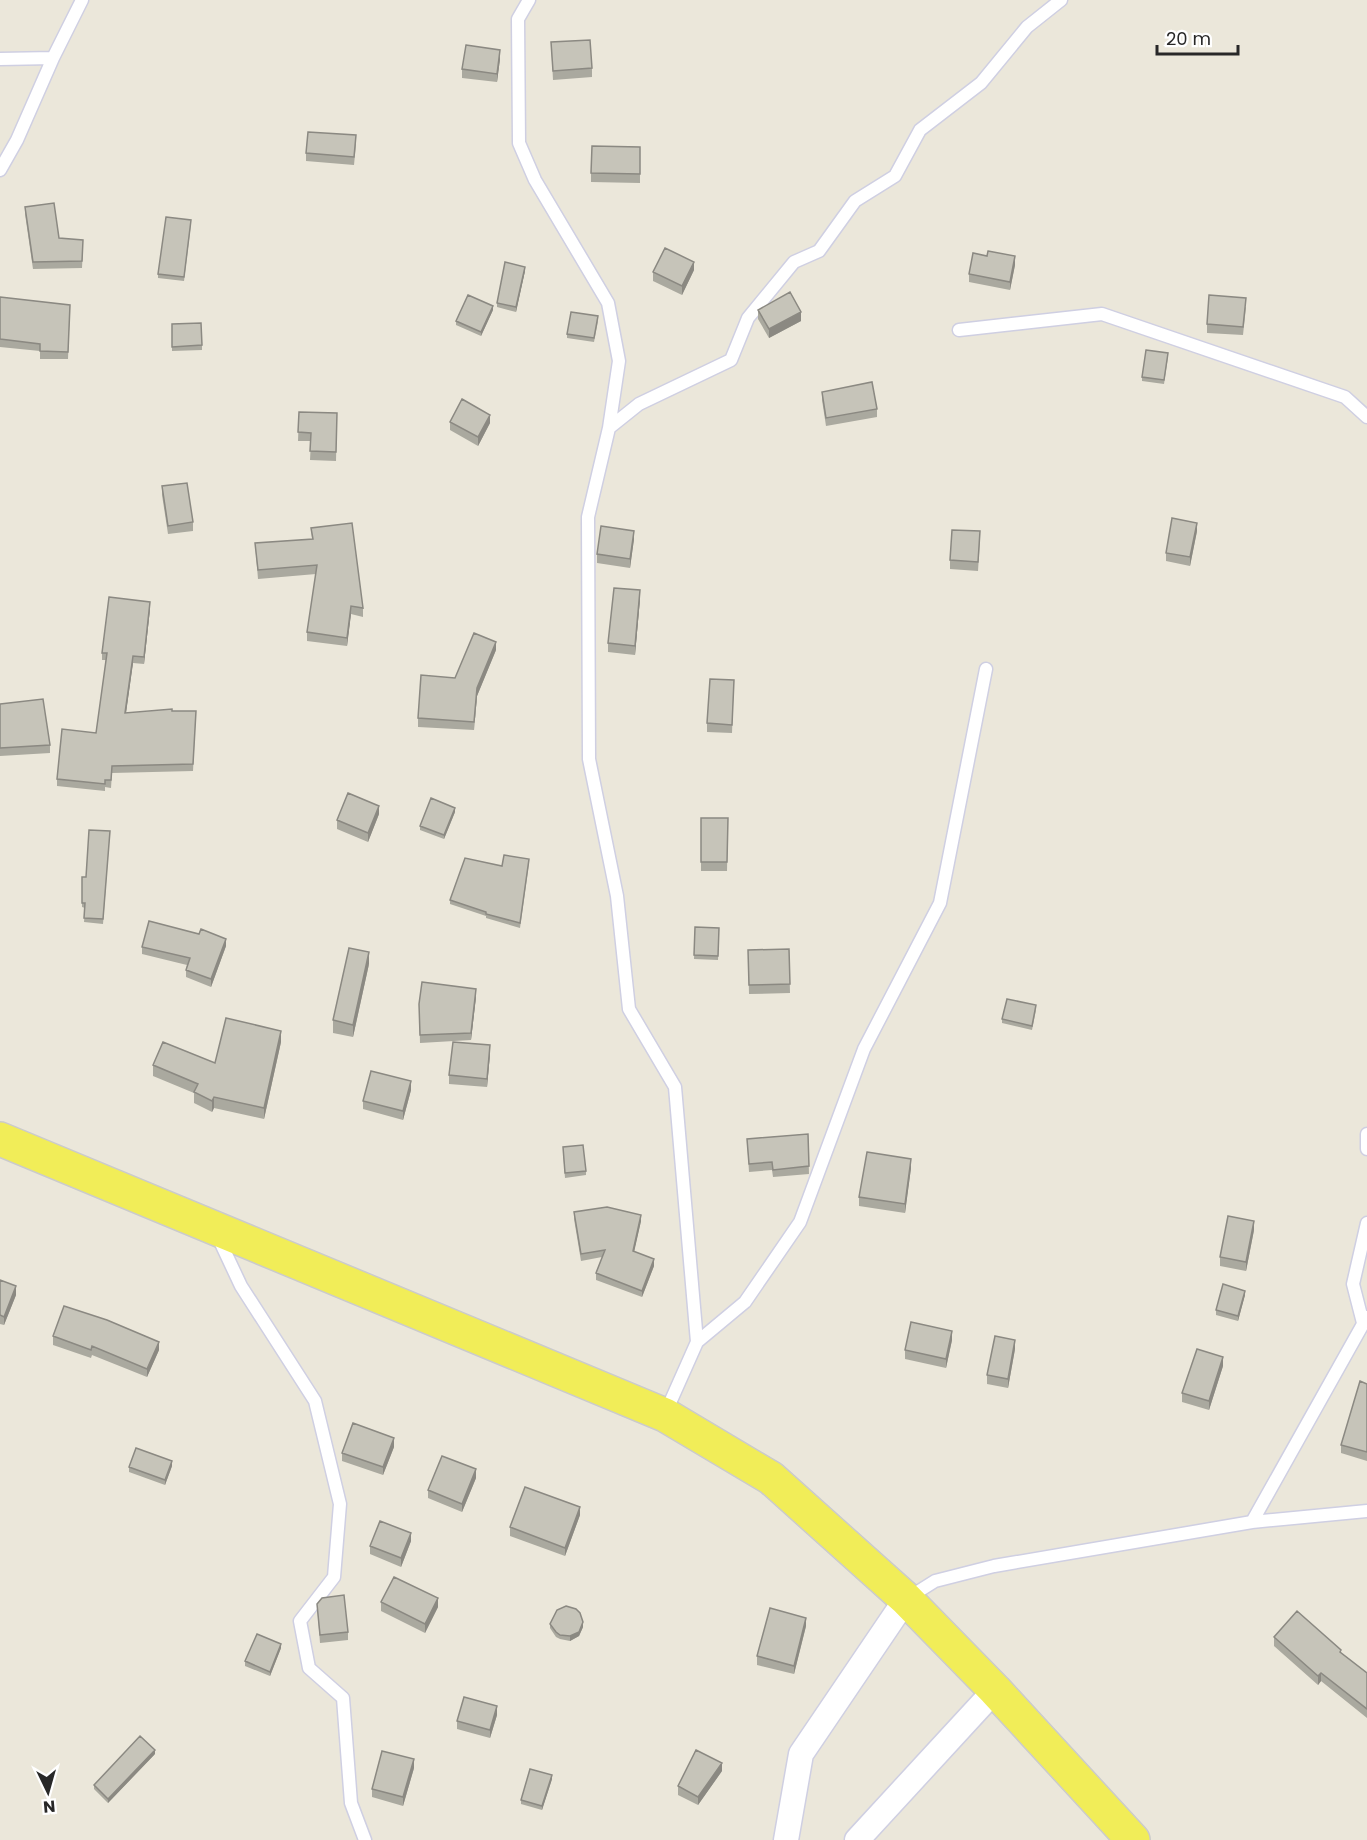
<svg xmlns="http://www.w3.org/2000/svg" width="1367" height="1840" viewBox="0 0 1367 1840" font-family="Poppins,sans-serif">
	<rect width="100%" height="100%" fill="#ebe7da"/>
	<g fill="none" stroke-linecap="round" stroke-linejoin="round">
		<defs>
			<path id="lane" d="M529,0L518,19L519,143L535,180L608,303L619,361L609,428L588,517L589,759L617,896L629,1009L675,1087L697,1342L665,1414
				M0,59L53,58
				M0,170L17,140L53,58L82,0
				M959,330L1102,314L1345,397L1367,417
				M609,428L639,404L731,360L748,318L794,262L819,251L855,201L895,176L920,130L981,83L1027,27L1061,0
				M1367,1134V1149
				M218,1237L241,1286L315,1401L340,1504L334,1577L300,1621L309,1668L343,1698L351,1803L365,1840
				M1363,1323L1353,1284L1367,1223
				M697,1342L745,1302L800,1222L864,1049L940,903L986,669
				M1252,1522L1367,1317
				M908,1598L935,1581L994,1566L1252,1522L1367,1511"/>
			<path id="street" d="M786,1840L801,1754L906,1599
				M857,1840L995,1690"/>
			<path id="primary" d="M0,1139L665,1415L771,1478L906,1599L995,1690L1133,1840"/>
		</defs>
		<use href="#lane" stroke="#cfcfe2" stroke-width="15"/>
		<use href="#street" stroke="#cfcfe2" stroke-width="27"/>
		<use href="#primary" stroke="#cbcbcb" stroke-width="36"/>
		<use href="#lane" stroke="#fff" stroke-width="12"/>
		<use href="#street" stroke="#fff" stroke-width="24"/>
		<use href="#primary" stroke="#f1ed58" stroke-width="33"/>
	</g>
	<path fill="#aaa99f" d="M551,42L592,68V77L553,80Z
		M500,59L497,82L462,78V69Z
		M356,144L354,165L306,161V153Z
		M640,147V183L591,182V173Z
		M25,207L59,238L83,247L82,268L33,269L25,214Z
		M191,224L184,281L158,278V274Z
		M1015,265L1010,290L969,282V274Z
		M694,270L682,295L653,281V272Z
		M525,271L516,312L497,307V303Z
		M0,297L70,305L68,359H40V351L0,347Z
		M1246,307L1243,335L1207,333V324Z
		M493,310L481,336L456,325V321Z
		M758,310L801,321L769,338L758,319Z
		M598,321L594,342L567,338V334Z
		M172,324L202,345V350L172,351Z
		M1168,357L1164,384L1142,381V377Z
		M822,392L877,409V417L826,426L822,400Z
		M299,412L337,413L336,461L310,460L311,441H298Z
		M450,422L490,423L478,446L450,430Z
		M162,486L193,522V531L168,534L162,495Z
		M311,528L363,608V617L351,614L347,646L307,641V632L316,574L258,579L255,543L312,539Z
		M1197,531L1190,566L1166,561V553Z
		M634,539L630,568L597,563V554Z
		M980,539L978,571L950,569V560Z
		M640,599L635,655L608,652V643Z
		M150,609L144,664L133,663L126,713L172,711H196L193,771L112,773L111,788L105,787V791L57,786V779L96,733L106,660H102V653Z
		M496,650L477,696L474,730L418,727V718L455,678Z
		M734,680L732,733L707,732V723Z
		M0,704L50,745V753L0,756Z
		M455,812L444,839L420,830V826Z
		M379,814L368,842L337,829V820Z
		M701,818H728L727,871H701Z
		M110,831L103,924L84,922L85,908L82,907V877H86Z
		M529,863L520,928L486,918V916L450,904V900L502,866Z
		M695,927L719,928L718,960L694,959Z
		M226,946L211,987L186,977V970L187,965L142,954V947Z
		M789,949L790,993L749,994L748,950Z
		M369,964L353,1037L333,1033V1020Z
		M476,997L471,1040L420,1043L419,1004Z
		M1036,1010L1032,1030L1002,1023V1019Z
		M281,1042L264,1119L214,1108L212,1112L194,1103V1093L153,1076V1065L215,1063Z
		M490,1054L487,1087L449,1084V1075Z
		M411,1090L403,1120L363,1109V1101Z
		M808,1134L809,1174L773,1177L772,1170L749,1172L747,1139Z
		M563,1151L586,1171V1175L565,1178Z
		M911,1168L905,1213L859,1206V1197Z
		M574,1212L641,1221L634,1251L654,1266L642,1297L596,1280V1273L602,1257L581,1261L574,1219Z
		M1254,1230L1246,1271L1220,1266V1257Z
		M0,1280L16,1295L4,1325L0,1324Z
		M1245,1295L1238,1321L1216,1315V1310Z
		M53,1336L159,1350L147,1377L92,1355L91,1358L53,1345Z
		M952,1340L946,1368L905,1359V1350Z
		M1015,1349L1008,1388L987,1384V1375Z
		M1223,1366L1209,1410L1182,1402V1393Z
		M1367,1384V1461L1341,1453V1445Z
		M394,1447L383,1475L342,1461V1453Z
		M172,1466L165,1485L129,1472V1467Z
		M476,1478L462,1512L428,1498V1490Z
		M580,1515L565,1556L510,1536V1527Z
		M411,1541L401,1567L370,1554V1546Z
		M381,1602L438,1607L425,1633L381,1611Z
		M317,1604L348,1632V1640L320,1643Z
		M550,1624L583,1627L579,1636L570,1641L560,1639L556,1637L550,1628Z
		M806,1626L794,1674L757,1665V1656Z
		M1274,1637L1341,1653L1367,1673V1718L1321,1681L1318,1685L1274,1646Z
		M281,1648L270,1676L245,1666V1661Z
		M497,1715L490,1738L457,1729V1721Z
		M155,1754L108,1803L94,1789V1785Z
		M414,1768L403,1806L372,1797V1789Z
		M722,1771L698,1805L678,1795V1786Z
		M552,1779L542,1810L521,1804V1800Z"/>
	<path fill="#8b8982" d="M500,50V59L497,82V74Z
		M1015,256V265L1010,290V282Z
		M694,262V270L682,295V286Z
		M525,267V271L516,312V307Z
		M493,306V310L481,336V332Z
		M801,312V321L769,338V329Z
		M490,415V423L478,446V437Z
		M1197,523V531L1190,566V557Z
		M634,531V539L630,568V559Z
		M640,590V599L635,655V646Z
		M150,602V609L144,664V657Z
		M351,606V614L347,646V638Z
		M496,642V650L477,696L474,730L477,688Z
		M133,656V663L125,720V713Z
		M379,806V814L368,842V833Z
		M455,808V812L444,839V835Z
		M226,939V946L211,987V979Z
		M369,952V964L353,1037V1025Z
		M476,989V997L471,1040V1033Z
		M281,1031V1042L264,1119V1108Z
		M490,1045V1054L487,1087V1079Z
		M411,1081V1090L403,1120V1111Z
		M214,1097V1108L212,1112V1101Z
		M911,1159V1168L905,1213V1204Z
		M641,1215V1221L633,1257V1251Z
		M1254,1221V1230L1246,1271V1262Z
		M654,1259V1266L642,1297V1291Z
		M16,1286V1295L4,1325V1317Z
		M1245,1291V1295L1238,1321V1316Z
		M952,1331V1340L946,1368V1359Z
		M1015,1340V1349L1008,1388V1379Z
		M159,1342V1350L147,1377V1369Z
		M1223,1357V1366L1209,1410V1401Z
		M394,1438V1447L383,1475V1467Z
		M172,1461V1466L165,1485V1480Z
		M476,1469V1478L462,1512V1504Z
		M580,1507V1515L565,1556V1548Z
		M411,1533V1541L401,1567V1558Z
		M438,1598V1607L425,1633V1624Z
		M806,1618V1626L794,1674V1666Z
		M583,1622V1627L579,1636L570,1641V1636Z
		M281,1644V1648L270,1676V1672Z
		M1321,1673V1681L1318,1685V1676Z
		M497,1706V1715L490,1738V1730Z
		M155,1750V1754L108,1803V1799Z
		M414,1759V1768L403,1806V1797Z
		M722,1763V1771L698,1805V1797Z
		M552,1775V1779L542,1810V1806Z"/>
	<path fill="#c6c4b9" stroke="#8b8982" stroke-width="1.5" d="M590,40L592,68L553,71L551,42Z
		M466,45L500,50L497,74L462,69Z
		M308,132L356,135L354,157L306,153Z
		M592,146L640,147V174L591,173Z
		M54,203L59,238L83,240L82,261L33,262L25,207Z
		M166,217L191,220L184,277L158,274Z
		M665,248L694,262L682,286L653,272Z
		M988,251L1015,256L1010,282L969,274L973,253L987,256Z
		M505,262L525,267L516,307L497,303Z
		M790,292L801,312L769,329L758,310Z
		M468,295L493,306L481,332L456,321Z
		M1209,295L1246,298L1243,327L1207,324Z
		M0,297L70,305L68,352L40,351V344L0,339Z
		M571,312L598,316L594,338L567,334Z
		M201,323L202,345L172,347V324Z
		M1146,350L1168,353L1164,380L1142,377Z
		M872,382L877,409L826,418L822,392Z
		M462,399L490,415L478,437L450,422Z
		M299,412L337,413L336,452L310,451L311,433L298,432Z
		M187,483L193,522L168,526L162,486Z
		M1172,518L1197,523L1190,557L1166,553Z
		M352,523L363,608L351,606L347,638L307,632L317,565L258,570L255,543L313,539L311,528Z
		M601,526L634,531L630,559L597,554Z
		M952,530L980,531L978,562L950,560Z
		M614,588L640,590L635,646L608,643Z
		M109,597L150,602L144,657L133,656L125,713L172,709V711H196L193,764L112,766L111,780H105V784L57,779L62,729L96,733L107,653H102Z
		M474,633L496,642L477,688L474,722L418,718L421,675L455,678Z
		M710,679L734,680L732,725L707,723Z
		M43,699L50,745L0,748V704Z
		M348,793L379,806L368,833L337,820Z
		M431,798L455,808L444,835L420,826Z
		M701,818H728L727,862H701Z
		M89,830L110,831L103,919L84,918L85,903H82V877H86Z
		M504,855L529,859L520,923L486,914V912L450,900L465,858L502,866Z
		M149,921L199,934L201,929L226,939L211,979L186,970L190,958L142,947Z
		M695,927L719,928L718,956L694,955Z
		M349,948L369,952L353,1025L333,1020Z
		M789,949L790,984L749,985L748,950Z
		M422,982L476,989L471,1033L420,1035L419,1004Z
		M1007,999L1036,1005L1032,1026L1002,1019Z
		M226,1018L281,1031L264,1108L214,1097L212,1101L194,1092L198,1084L153,1065L163,1042L215,1063Z
		M453,1042L490,1045L487,1079L449,1075Z
		M371,1071L411,1081L403,1111L363,1101Z
		M808,1134L809,1166L773,1170L772,1162L749,1164L747,1139Z
		M583,1145L586,1171L565,1173L563,1147Z
		M867,1152L911,1159L905,1204L859,1197Z
		M607,1207L641,1215L633,1251L654,1259L642,1291L596,1273L605,1250L581,1254L574,1212Z
		M1228,1216L1254,1221L1246,1262L1220,1257Z
		M0,1280L16,1286L4,1317L0,1315Z
		M1223,1284L1245,1291L1238,1316L1216,1310Z
		M64,1306L107,1320L159,1342L147,1369L92,1346L91,1350L53,1336Z
		M911,1322L952,1331L946,1359L905,1350Z
		M995,1336L1015,1340L1008,1379L987,1375Z
		M1197,1349L1223,1357L1209,1401L1182,1393Z
		M1360,1381L1367,1384V1452L1341,1445Z
		M353,1423L394,1438L383,1467L342,1453Z
		M136,1448L172,1461L165,1480L129,1467Z
		M442,1456L476,1469L462,1504L428,1490Z
		M525,1487L580,1507L565,1548L510,1527Z
		M380,1521L411,1533L401,1558L370,1546Z
		M394,1577L438,1598L425,1624L381,1602Z
		M344,1595L348,1632L320,1635L317,1604L322,1598Z
		M566,1606L576,1609L580,1613L583,1622L579,1632L570,1636L560,1635L556,1632L550,1624L557,1610Z
		M770,1608L806,1618L794,1666L757,1656Z
		M1297,1611L1341,1650L1340,1652L1367,1673V1709L1321,1673L1318,1676L1274,1637Z
		M257,1634L281,1644L270,1672L245,1661Z
		M464,1697L497,1706L490,1730L457,1721Z
		M140,1736L155,1750L108,1799L94,1785Z
		M696,1750L722,1763L698,1797L678,1786Z
		M382,1751L414,1759L403,1797L372,1789Z
		M530,1769L552,1775L542,1806L521,1800Z"/>
	<g transform="translate(48 1792) rotate(175)" stroke="#ffffff" stroke-width="4.5" paint-order="stroke">
	<path d="M0-4.5L10 22L0 15L-10 22Z" fill="#282828"/>
	<text y="-9" font-size="16" font-weight="bold" text-anchor="middle" fill="#282828">N</text>
	</g>
	<path d="M1157 45v9h81v-9" fill="none" stroke="#282828" stroke-width="3"/>
	<text x="1166" y="45" font-size="18" fill="#282828" stroke="#ffffff" stroke-width="4.5" paint-order="stroke">20 m</text>
</svg>
